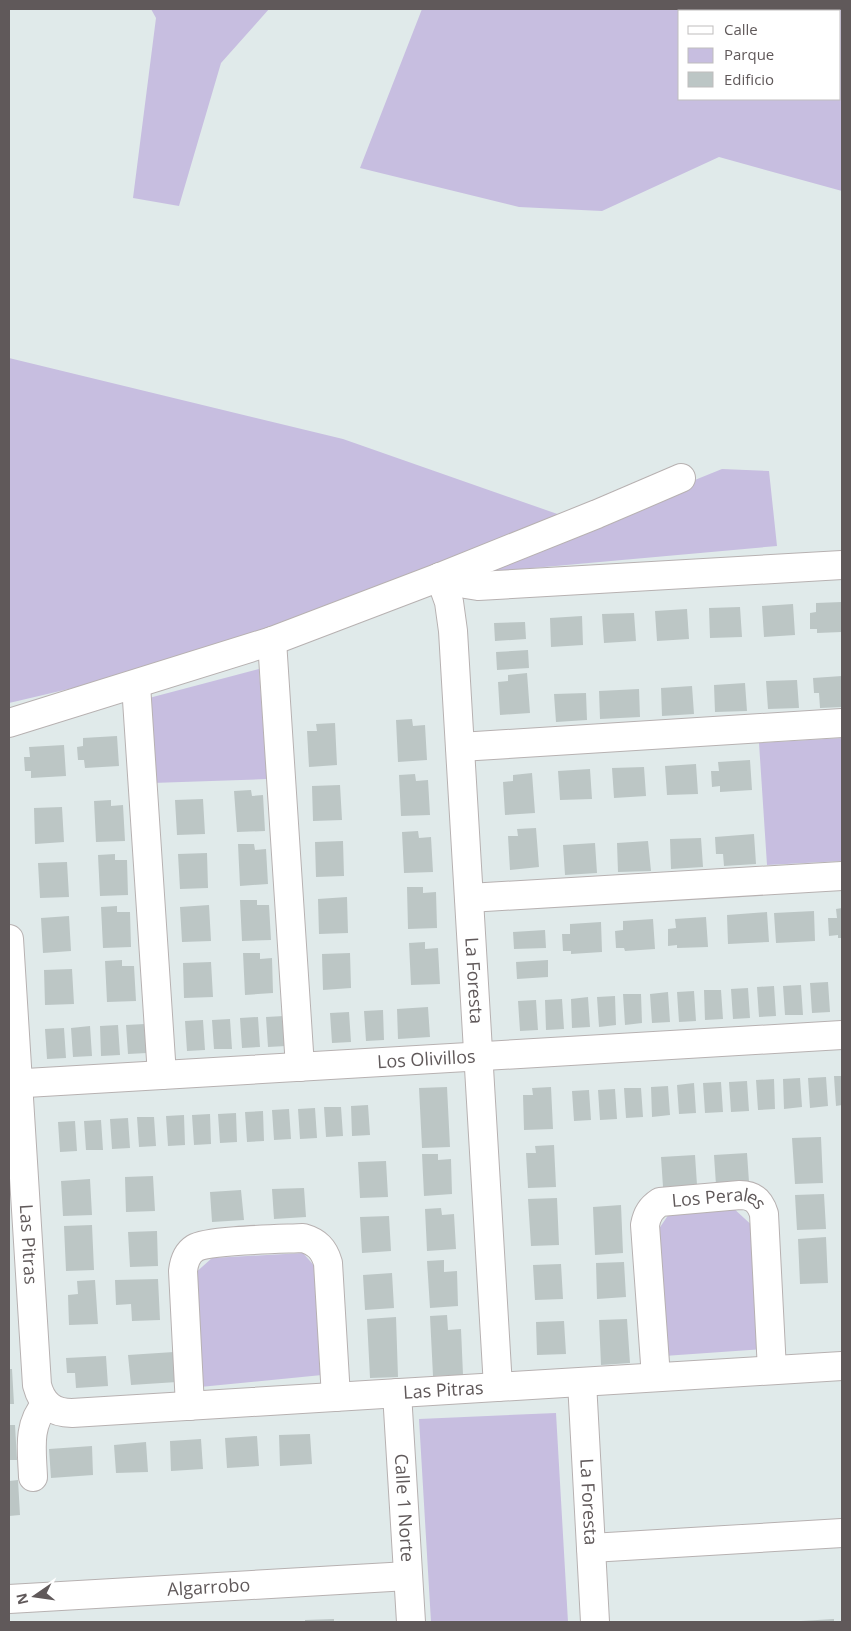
<svg xmlns="http://www.w3.org/2000/svg" width="851" height="1631" viewBox="0 0 851 1631" font-family="'Open Sans',sans-serif">
	<rect width="100%" height="100%" fill="#e0eaea"/>
	<path fill="#c7bee0" fill-rule="evenodd" d="M151,9H269L221,63L179,206L133,198L156,18Z
		M422,9H842V191L719,157L602,211L519,207L360,168ZM840,11V99H680V11Z
		M9,358L343,439L586,524L722,469L769,471L777,546L478,573L154,669L9,703Z
		M259,669L267,779L152,783L149,698Z
		M842,738V861L767,865L759,743Z
		M731,1206L757,1230L765,1349L664,1356L654,1236L669,1214Z
		M303,1253L317,1269L322,1375L200,1387L193,1275L212,1258Z
		M556,1413L568,1622H431L419,1419Z"/>
	<path fill="#bcc6c5" d="M842,602V632L817,633V629H810V613L816,612V603Z
		M793,604L795,635L764,637L762,606Z
		M740,607L742,637L710,638L709,608Z
		M687,609L689,639L657,641L655,611Z
		M634,613L636,641L604,643L602,614Z
		M582,616L583,645L551,647L550,618Z
		M525,622L526,639L495,641L494,623Z
		M528,650L529,668L497,670L496,652Z
		M527,673L530,713L500,715L498,682L508,681V675Z
		M842,676V707L820,708L819,693H814L813,678Z
		M797,680L799,708L768,709L766,681Z
		M745,683L747,711L715,712L714,685Z
		M692,686L694,714L662,716L661,688Z
		M639,689L640,717L600,719L599,691Z
		M586,693L587,720L556,722L554,694Z
		M412,719L413,726L425,725L427,760L398,762L396,720Z
		M335,723L337,765L309,767L307,731H317L316,724Z
		M117,736L119,766L85,768L84,760H78L77,747L83,746V738Z
		M64,745L66,776L31,778V771H25L24,757H30L29,747Z
		M750,760L752,790L720,792V786L712,787L711,771H719L718,762Z
		M696,764L698,794L667,795L665,766Z
		M644,767L646,796L614,798L612,768Z
		M590,769L592,799L560,800L558,771Z
		M532,773L535,813L505,815L503,782L513,781V775Z
		M415,774L416,781L428,780L430,815L401,816L399,775Z
		M340,785L342,820L313,821L312,786Z
		M251,790L252,796L263,795L265,831L237,832L234,791Z
		M203,799L205,834L177,835L175,800Z
		M111,800V806L123,805L125,841L96,842L94,801Z
		M62,807L64,842L35,844L34,808Z
		M536,828L539,867L510,870L508,836H518L517,829Z
		M418,831L419,838L431,837L433,872L404,873L402,832Z
		M754,834L756,864L724,866L723,854H716L715,837Z
		M701,838L703,867L671,869L670,839Z
		M343,841L344,876L316,877L315,842Z
		M648,841L651,871L618,872L617,843Z
		M595,843L597,873L565,875L563,845Z
		M238,844H254L255,850L266,849L268,884L240,886Z
		M207,853L208,888L180,889L178,854Z
		M115,854V860H127L128,895L100,896L98,855Z
		M67,862L69,897L40,898L38,863Z
		M407,887H423V893L436,892L437,928L408,929Z
		M347,897L348,933L319,934L318,899Z
		M240,900H257V905H269L271,940L242,941Z
		M209,905L211,941L182,942L180,907Z
		M117,906V912H130L131,947L103,948L101,907Z
		M842,908V938H838V935L829,936L828,918H837L836,909Z
		M814,911L815,941L776,943L774,913Z
		M767,912L769,942L728,944L727,915Z
		M69,916L71,951L43,953L41,918Z
		M706,917L708,947L677,948V945L668,946V929L676,928L675,919Z
		M653,919L655,949L625,951L624,948H616L615,931L623,930V921Z
		M601,922L602,952L571,954V951H563L562,934H570V924Z
		M545,930L546,948L514,949L513,932Z
		M425,942V949L438,948L440,984L411,985L409,943Z
		M243,953H260V959L272,958L273,993L245,995Z
		M350,953L351,988L323,990L322,954Z
		M122,960V966H134L136,1001L107,1002L105,961Z
		M548,960V977L517,979L516,962Z
		M211,962L213,997L184,998L183,963Z
		M72,969L74,1004L45,1005L44,970Z
		M828,982L830,1012L812,1013L810,983Z
		M801,985L803,1015H785L783,986Z
		M774,986L776,1016L759,1017L757,987Z
		M748,988L750,1018L733,1019L731,989Z
		M704,990H721L723,1019L705,1020Z
		M694,991L696,1021L679,1022L677,992Z
		M668,992L670,1022L652,1023L650,994Z
		M623,994H641L642,1023L625,1025Z
		M615,996L616,1025L599,1027L597,997Z
		M588,997L590,1027L572,1028L571,999Z
		M562,999L564,1029L546,1030L545,1000Z
		M536,1000L538,1030L520,1031L518,1001Z
		M428,1007L430,1037L398,1039L397,1009Z
		M383,1010L384,1040L366,1041L364,1011Z
		M349,1012L351,1042L332,1043L330,1013Z
		M284,1016L286,1046L268,1047L266,1017Z
		M258,1017L260,1047L242,1048L240,1018Z
		M230,1019L232,1049H214L212,1020Z
		M203,1020L205,1050L187,1051L185,1021Z
		M145,1024L147,1053L128,1054L126,1025Z
		M118,1025L120,1055L101,1056L100,1026Z
		M90,1026L92,1056L73,1057L71,1028Z
		M64,1028L66,1058L47,1059L45,1029Z
		M834,1076H842V1105L836,1106Z
		M826,1077L828,1106L810,1108L808,1078Z
		M800,1078L802,1107L784,1109L783,1079Z
		M774,1079L775,1109L758,1110L756,1080Z
		M747,1081L749,1111L731,1112L729,1082Z
		M721,1082L723,1112L705,1113L703,1083Z
		M694,1083L696,1113L679,1114L677,1085Z
		M668,1086L670,1115L652,1117L651,1087Z
		M447,1087L450,1147L422,1148L419,1088Z
		M551,1087L553,1129L524,1130L523,1095H533L532,1088Z
		M624,1088H641L643,1117L626,1118Z
		M615,1089L617,1119L600,1120L598,1090Z
		M589,1090L591,1120L574,1121L572,1091Z
		M368,1105L370,1135L352,1136L351,1106Z
		M324,1107H341L343,1136L326,1137Z
		M315,1108L317,1138L300,1139L298,1109Z
		M289,1109L291,1139L274,1140L272,1110Z
		M263,1111L264,1141L247,1142L245,1112Z
		M236,1113L237,1142L220,1143L218,1114Z
		M210,1114L211,1144L194,1145L192,1115Z
		M184,1115L185,1145L168,1146L166,1116Z
		M137,1117H154L156,1146L139,1147Z
		M128,1118L130,1148L112,1149L110,1119Z
		M101,1120L103,1150H86L84,1121Z
		M75,1121L77,1151L60,1152L58,1122Z
		M821,1137L823,1183L795,1184L792,1138Z
		M554,1145L556,1187L528,1188L526,1153H536L535,1146Z
		M747,1153L749,1182L716,1185L714,1155Z
		M422,1154H438V1160L451,1159L452,1194L424,1196Z
		M695,1155L697,1185L663,1187L661,1157Z
		M386,1161L388,1197L360,1198L358,1162Z
		M153,1176L155,1211L126,1212L125,1177Z
		M90,1179L92,1215L63,1216L61,1181Z
		M304,1188L306,1217L274,1219L272,1189Z
		M241,1190L244,1220L212,1222L210,1192Z
		M824,1194L826,1229L797,1230L795,1195Z
		M557,1198L559,1245L531,1246L528,1199Z
		M621,1205L623,1253L595,1255L593,1207Z
		M441,1208L442,1215L454,1214L456,1249L427,1251L425,1209Z
		M389,1216L391,1251L362,1253L360,1217Z
		M92,1225L94,1270L66,1271L64,1226Z
		M157,1231L158,1266L130,1267L128,1232Z
		M826,1237L828,1283L800,1284L798,1239Z
		M444,1260V1272L457,1271L458,1306L430,1308L427,1261Z
		M624,1262L626,1297L597,1299L596,1263Z
		M561,1264L563,1299L535,1300L533,1265Z
		M392,1273L394,1308L365,1310L363,1275Z
		M158,1279L160,1320L132,1321L131,1304L116,1305L115,1280Z
		M95,1280L98,1324L69,1325L68,1295L78,1294L77,1281Z
		M447,1315L448,1330L461,1329L463,1375L433,1376L430,1316Z
		M396,1317L398,1377L370,1378L367,1319Z
		M627,1319L630,1363L601,1365L599,1320Z
		M564,1321L566,1354L537,1355L536,1322Z
		M174,1352L177,1382L131,1385L128,1355Z
		M106,1356L108,1386L76,1388L75,1373H67L66,1358Z
		M9,1369H12L14,1404H9Z
		M9,1425H15L17,1460H9Z
		M310,1434L312,1464L280,1466L279,1435Z
		M257,1436L259,1466L227,1468L225,1438Z
		M201,1439L203,1469L171,1471L170,1441Z
		M146,1442L148,1472L116,1473L114,1445Z
		M92,1446L93,1475L51,1478L49,1449Z
		M18,1480L20,1515L9,1516V1481Z
		M334,1619V1622H305V1620Z
		M834,1619V1622H801V1621Z"/>
	<g fill="none" stroke-linecap="round" stroke-linejoin="round">
		<defs>
			<g id="minor">
				<path id="s1" d="M440,577L449,602L453,631L498,1387"/>
				<path d="M440,577L453,582L478,586L842,565"/>
				<path d="M272,641L300,1067"/>
				<path d="M136,685L162,1075"/>
				<path d="M9,723L272,641L440,577L597,514L681,478"/>
				<path d="M460,747L842,723"/>
				<path d="M469,898L842,876"/>
				<path id="s2" d="M9,939L37,1385C42,1404 53,1413 72,1413L842,1366"/>
				<path id="s3" d="M9,1084L842,1035"/>
				<path id="s4" d="M656,1377L645,1225C647,1214 651,1208 660,1202L740,1195C753,1195 760,1201 764,1214L772,1370"/>
				<path id="s5" d="M582,1382L595,1622"/>
				<path id="s6" d="M397,1393L411,1622"/>
				<path d="M190,1406L183,1271C184,1262 187,1253 195,1248C208,1240 284,1239 303,1238C317,1242 324,1249 328,1263L336,1397"/>
				<path d="M33,1477C32,1451 27,1425 46,1404"/>
				<path d="M591,1548L842,1533"/>
				<path id="s7" d="M9,1599L408,1576"/>
			</g>
		</defs>
		<use href="#minor" stroke="#b7b1b1" stroke-width="30"/>
		<use href="#minor" stroke="#fff" stroke-width="28"/>
	</g>
	<g text-anchor="middle" stroke-width="4" stroke-linejoin="round" paint-order="stroke">
		<g font-size="18" fill="#60595a" stroke="#fff">
			<text dy="6" stroke="none"><textPath href="#s1" startOffset="406">La Foresta</textPath></text>
			<text dy="6" stroke="none"><textPath href="#s3" startOffset="418">Los Olivillos</textPath></text>
			<text dy="6" stroke="none"><textPath href="#s4" startOffset="240">Los Perales</textPath></text>
			<text dy="6" stroke="none"><textPath href="#s2" startOffset="306">Las Pitras</textPath></text>
			<text dy="6" stroke="none"><textPath href="#s2" startOffset="868">Las Pitras</textPath></text>
			<text dy="6" stroke="none"><textPath href="#s5" startOffset="120">La Foresta</textPath></text>
			<text dy="6" stroke="none"><textPath href="#s6" startOffset="115">Calle 1 Norte</textPath></text>
			<text dy="6" stroke="none"><textPath href="#s7" startOffset="200">Algarrobo</textPath></text>
		</g>
	</g>
	<rect width="851" height="1631" fill="none" stroke="#60595a" stroke-width="20"/>
	<rect x="678" y="10" width="162" height="90" fill="#ffffff" stroke="#bfbdbd"/>
	<rect x="688" y="26" width="25" height="8" fill="#ffffff" stroke="#bfbdbd"/>
	<text x="724" y="35" font-size="15" fill="#60595a">Calle</text>
	<rect x="688" y="48" width="25" height="15" fill="#c7bee0" stroke="#bfbdbd"/>
	<text x="724" y="60" font-size="15" fill="#60595a">Parque</text>
	<rect x="688" y="72" width="25" height="15" fill="#bcc6c5" stroke="#bfbdbd"/>
	<text x="724" y="85" font-size="15" fill="#60595a">Edificio</text>
	<g transform="translate(35 1596) rotate(257)" stroke="#ffffff" stroke-width="4" paint-order="stroke">
	<path d="M0-4L9 19L0 12L-9 19Z" fill="#60595a"/>
	<text y="-8" font-size="14" font-weight="bold" text-anchor="middle" fill="#60595a">N</text>
	</g>
</svg>
